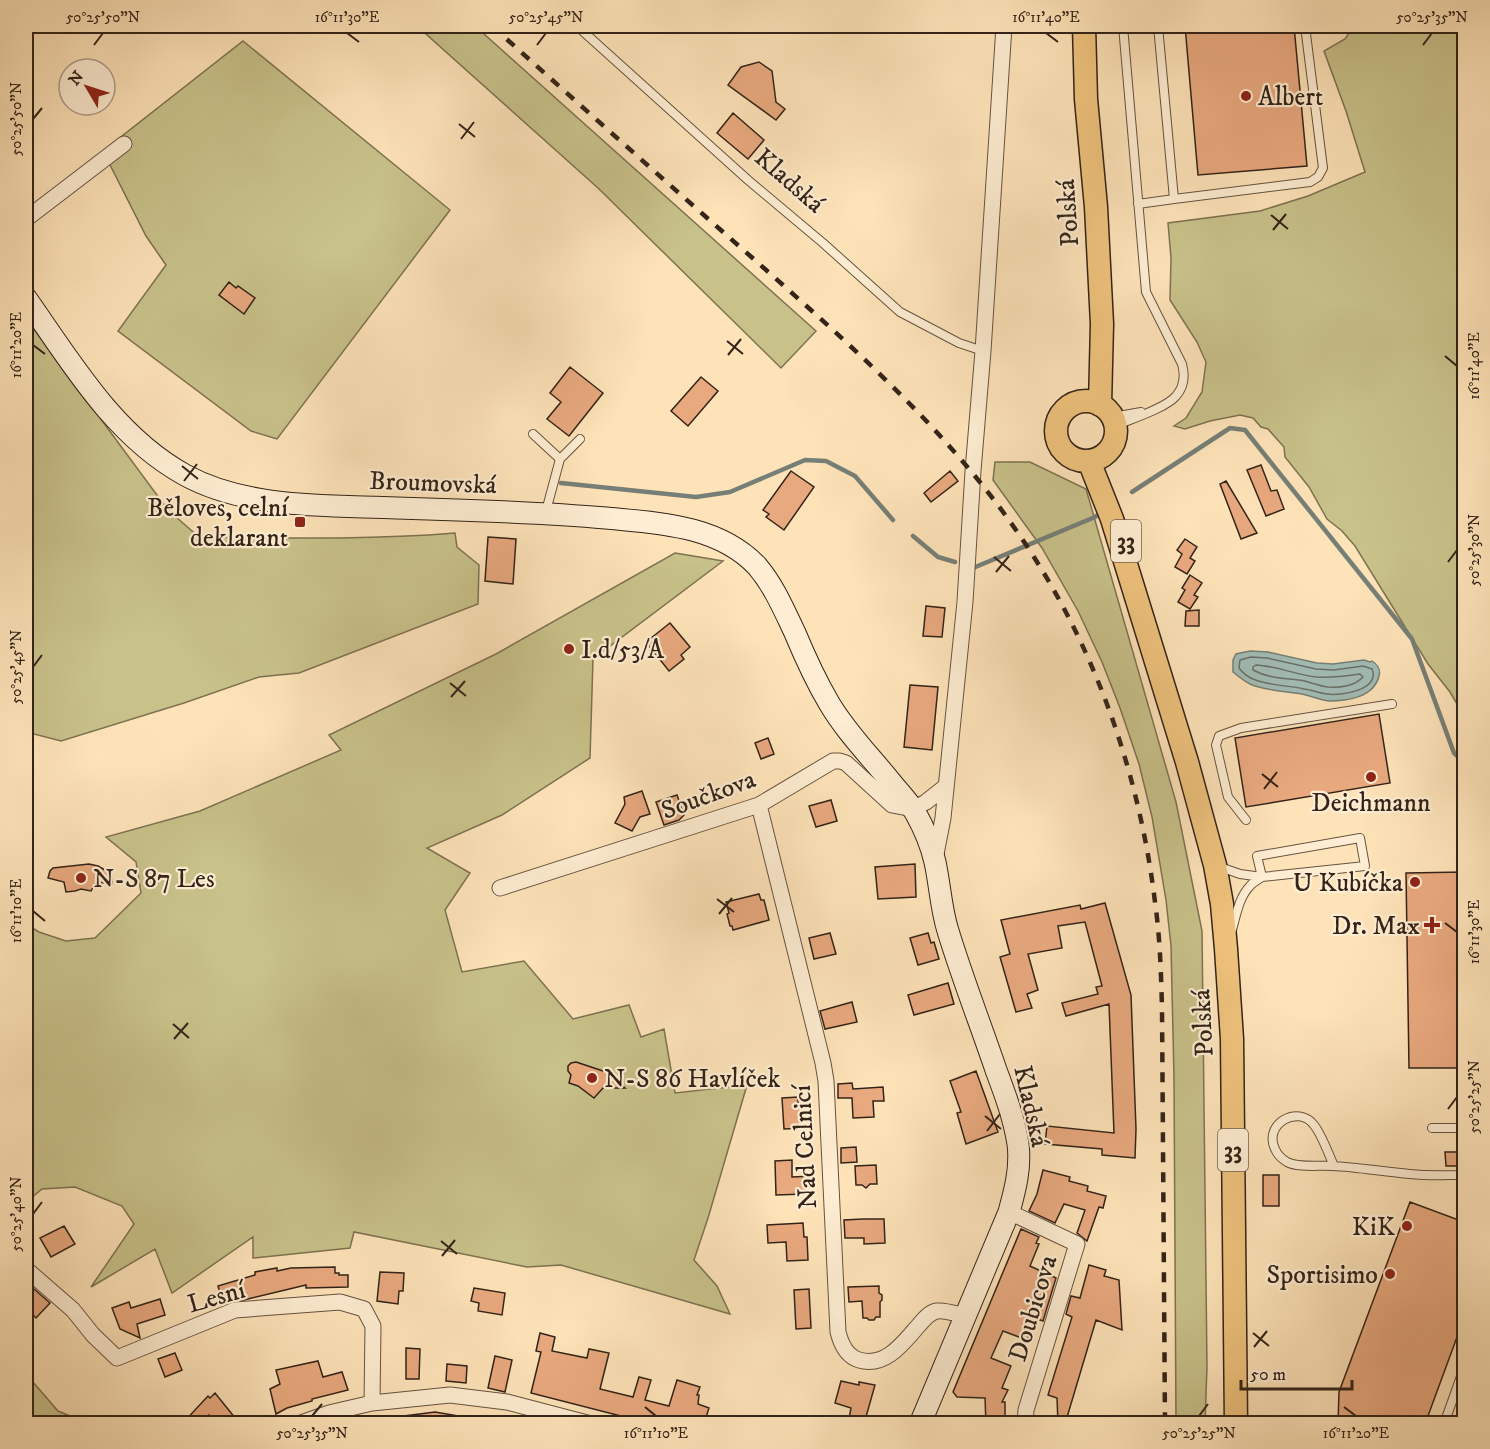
<svg xmlns="http://www.w3.org/2000/svg" width="1490" height="1449" viewBox="0 0 1490 1449" font-family="'IM FELL DW Pica',serif">
	<rect width="100%" height="100%" fill="#fee3b9"/>
	<filter id="stains"><feTurbulence type="fractalNoise" baseFrequency=".00333" numOctaves="4"/><feColorMatrix values="0 0 0 0 .2 0 0 0 0 .09 0 0 0 0 .02 0 0 0 .5 -.17"/></filter>
	<radialGradient id="worn" r=".72"><stop offset=".6" stop-color="#630" stop-opacity="0"/><stop offset="1" stop-color="#630" stop-opacity=".3"/></radialGradient>
	<path fill="#c8c18a" stroke="#7e7251" stroke-width="1.5" d="M417,26H475L816,331L781,368L598,188Z
		M1344,26H1464V716L1450,692L1428,664L1355,546L1342,531L1327,519L1309,487L1285,457L1284,447L1268,429L1261,427L1253,418L1240,415L1210,421L1185,429L1174,426L1186,418L1202,392L1206,362L1197,342L1170,300L1171,258L1168,223L1260,211L1308,196L1365,172L1346,111L1324,51L1345,39L1348,35Z
		M243,41L450,210L277,439L251,431L118,331L166,265L146,236L103,151Z
		M26,318L168,510L199,537C284,538 370,540 455,533L457,547L479,565L478,604L299,673L259,677L184,703L61,741L26,732Z
		M995,462H1030L1086,489L1176,802L1202,931L1207,1367L1205,1423H1176L1174,1078L1171,946L1166,900L1152,817L1139,764L1120,708L1102,662L1078,611L1042,548L993,480Z
		M675,553L723,561L593,659L590,758L502,815L427,848L470,873L445,910L462,972L524,961L573,1019L629,1005L641,1037L664,1029L675,1093L747,1085L708,1218L694,1260L717,1286L730,1314L561,1265L527,1267L354,1232L350,1248L253,1258V1237L172,1293L155,1249L91,1287L134,1224L122,1206L75,1187L42,1189L30,1199L26,1212V924L39,932L66,941L95,938L141,893L136,862L106,837L200,811L341,750L329,735L496,654Z
		M26,1374L58,1411L87,1423H26Z"/>
	<path fill="#a2bdb7" stroke="#767f77" stroke-width="1.5" d="M1250,651L1268,652L1317,663L1333,664L1364,660L1370,662L1372,661C1378,665 1381,669 1379,676C1374,697 1348,701 1329,701C1320,700 1311,696 1302,694C1285,691 1268,691 1252,685C1245,682 1239,677 1233,672V660L1236,654Z"/>
	<g fill="none" stroke-linecap="round" stroke-linejoin="round">
		<path stroke="#6a7068" stroke-width="1.5" d="M1251,657L1267,658L1316,669L1334,670L1363,666L1372,669C1381,690 1341,696 1327,694C1319,693 1312,690 1304,689C1287,685 1269,686 1253,679C1248,677 1242,672 1239,668L1240,660Z
			M1256,665C1277,666 1296,675 1317,677C1332,678 1346,676 1360,674L1363,677C1355,686 1340,688 1328,687C1320,686 1312,683 1305,681C1287,678 1269,679 1253,670V667Z"/>
		<path stroke="#767f77" stroke-width="4.5" d="M561,483L696,497L730,492L805,460L826,461L855,476L893,520
			M1132,492L1230,428L1245,430L1412,639L1454,753L1464,762
			M913,536L938,557L955,562
			M973,568L1095,517L1100,513"/>
	</g>
	<path fill="#e9a97f" stroke="#332318" stroke-width="1.5" d="M1185,26H1294L1307,166L1198,175Z
		M759,62L772,71L776,102L785,109L776,120L728,85L741,67Z
		M733,113L764,140L748,159L717,133Z
		M229,282L236,288L238,286L255,298L244,314L219,295Z
		M570,367L603,393L569,436L547,419L561,402L550,393Z
		M701,377L718,391L688,426L671,411Z
		M1261,465L1271,491L1277,490L1284,509L1266,516L1247,470Z
		M791,471L814,487L784,530L766,517L769,514L763,510Z
		M950,471L958,481L931,502L924,493Z
		M1226,481L1257,533L1241,539L1220,484Z
		M488,537L516,539L513,584L485,581Z
		M1185,539L1197,547L1190,558L1195,561L1187,574L1175,567L1182,554L1177,550Z
		M1190,575L1202,583L1194,595L1198,597L1190,609L1178,602L1185,590L1182,588Z
		M926,606L945,608L942,637L923,636Z
		M1199,610V626H1185L1186,611Z
		M670,623L690,647L681,655L684,659L669,671L646,642Z
		M910,685L938,687L932,750L904,747Z
		M1379,714L1390,783L1246,807L1235,738Z
		M768,738L774,754L761,759L755,743Z
		M642,791L650,814L640,817L632,831L615,823L625,804L624,797Z
		M677,795L684,815L679,820L664,825L656,802Z
		M831,800L837,821L816,827L809,806Z
		M89,864L98,866L112,874V884L96,882L91,891L81,889L75,891L66,892L64,882L48,878L50,871L53,868Z
		M915,864L916,897L878,899L875,867Z
		M1464,872V1068H1409L1406,873Z
		M759,894L761,900H764L769,920L733,930L732,926H730L727,914L729,913L726,902Z
		M1105,903L1131,995L1136,1129L1135,1158L1102,1155V1149L1045,1144L1047,1126L1114,1133L1109,1004L1066,1016L1062,1003L1098,994L1096,987L1102,986L1085,922L1058,926L1062,948L1028,954L1038,990L1027,994L1032,1008L1016,1012L1000,957L1010,954L1001,920L1080,905L1081,909Z
		M830,933L836,954L814,959L809,938Z
		M928,933L931,943L934,942L939,959L918,965L910,938Z
		M948,983L954,1004L914,1015L908,995Z
		M852,1002L857,1022L825,1029L820,1011Z
		M576,1062L606,1072L625,1088H603L594,1098L578,1086L569,1083L571,1075L568,1071V1066L571,1063Z
		M976,1071L998,1132L966,1144L957,1113L961,1112L950,1081Z
		M852,1083L853,1089L883,1087L884,1101H873L874,1117L853,1118L852,1098H838V1084Z
		M798,1097V1107H801L802,1128L784,1129L782,1098Z
		M856,1147L857,1162L841,1163V1148Z
		M1445,1152H1464V1166H1446Z
		M792,1160V1177L813,1176L805,1185V1194L776,1195L775,1161Z
		M876,1165L877,1184H870L866,1188L862,1185H856L855,1166Z
		M1043,1170L1070,1177L1069,1181L1088,1186L1087,1191L1106,1196L1103,1208L1099,1207L1087,1241L1077,1233L1085,1210L1064,1204L1055,1223L1029,1211L1037,1194Z
		M1263,1175H1279V1206H1263Z
		M1410,1202L1464,1222V1318L1425,1424H1338L1339,1392Z
		M863,1219H884L885,1243L864,1244V1238H845L844,1220Z
		M803,1223L804,1237H807L808,1260L787,1261L786,1242L768,1243L767,1225Z
		M64,1226L75,1244L51,1257L40,1238Z
		M1021,1229L1039,1237L1036,1243L1039,1244L1030,1266L1056,1278L1043,1321L1029,1316L1032,1328L1027,1340L1003,1331L991,1358L1011,1366L1002,1388L1008,1390L1002,1402H1005V1424H986L985,1398L957,1397L953,1392Z
		M1089,1265L1106,1270L1104,1276L1119,1280L1122,1330L1096,1320L1065,1424H1058L1057,1398L1048,1395L1072,1317L1066,1314L1071,1296L1080,1298Z
		M335,1267V1273H339V1275H348V1287L306,1288V1285L244,1300H234L223,1304L218,1286L255,1275V1272L277,1268V1271L291,1268Z
		M380,1272L404,1273L403,1291H399L398,1304L377,1301Z
		M26,1282L50,1303L36,1318L26,1308Z
		M879,1286V1293L882,1295V1300L880,1302V1317H876L874,1320H869L867,1318H863L862,1301L849,1302L848,1287Z
		M474,1288L505,1293L502,1315L478,1311L479,1303L471,1301Z
		M809,1289L811,1328L796,1329L794,1290Z
		M160,1299L165,1315L137,1324L140,1338L120,1329L112,1308L129,1302L131,1308Z
		M540,1333L555,1337L552,1351L587,1358L589,1349L609,1353L600,1389L633,1397L639,1377L651,1380L645,1400L669,1406L677,1380L700,1387L697,1395H699L698,1404L709,1408L704,1424H652L531,1393L541,1352L536,1351Z
		M406,1348L420,1349L419,1379H406Z
		M175,1353L182,1370L165,1377L158,1359Z
		M495,1356L512,1360L505,1392L488,1388Z
		M318,1361L323,1377L342,1372L348,1390L312,1399V1401L287,1408L276,1414L270,1389L280,1384L276,1370Z
		M447,1364L467,1366L466,1383L446,1381Z
		M841,1381L859,1385V1382L875,1385L864,1424H848L851,1408L835,1403Z
		M215,1393L240,1424H214L209,1415L201,1424H182L208,1396L210,1398Z
		M435,1412L465,1417L464,1424H404V1416Z"/>
	<g fill="none" stroke-linecap="round" stroke-linejoin="round">
		<defs>
			<path id="lane" d="M577,26L748,180L823,243L900,312L959,343L983,351
				M1174,199L1310,182L1318,177L1323,168L1305,26
				M1138,204L1174,199L1158,26
				M1113,417L1141,412
				M1115,426C1131,419 1166,408 1176,396C1184,387 1185,375 1182,364L1146,292L1123,26
				M533,434L560,459
				M546,511L560,459L580,439
				M1246,820L1228,797L1216,745L1219,736L1241,728L1392,704
				M1220,867L1240,874L1262,877
				M1232,930C1236,916 1239,897 1250,886C1253,882 1258,880 1262,877L1365,866L1360,838L1257,856L1262,877
				M1432,1128H1464
				M1334,1166C1328,1153 1322,1135 1314,1125C1298,1104 1263,1124 1275,1149C1277,1154 1282,1159 1287,1162C1298,1168 1319,1165 1332,1166C1358,1167 1384,1172 1410,1174C1428,1176 1446,1175 1464,1175
				M1444,1424L1464,1368"/>
			<path id="street" d="M26,219L124,144
				M759,805L823,1063L826,1081L838,1332C841,1344 846,1356 859,1360C886,1368 904,1342 919,1325C924,1319 930,1312 937,1311C946,1310 956,1314 965,1316
				M935,859L943,818L965,602L973,471L983,351L1004,26
				M500,888L759,805L833,761H840L846,763L892,805L913,809L926,802L945,787
				M1009,1212L1077,1244L1026,1410L1025,1424
				M26,1269L73,1310L93,1335L117,1358L235,1310L340,1302L364,1309L373,1326L372,1403
				M298,1424L329,1413L372,1403L450,1395L507,1402L591,1424"/>
			<path id="secondary" d="M26,298C71,362 114,436 185,475C247,509 328,505 397,508C467,510 536,512 606,518C658,523 718,525 757,566C774,586 784,610 795,633C805,657 816,681 829,703C846,732 870,756 891,782C899,792 908,801 915,812C924,828 931,844 935,862C940,885 941,909 948,931C962,977 980,1023 996,1070C1005,1094 1014,1118 1018,1144C1021,1168 1015,1190 1009,1212L920,1424"/>
			<path id="primary" d="M1084,26L1086,99L1096,207L1102,324L1100,405
				M1056 431a30 30 0 1 1 60 0a30 30 0 1 1-60 0Z
				M1089,461L1112,519L1187,762L1215,865L1222,904L1226,949L1232,1039L1236,1424"/>
		</defs>
		<use href="#lane" stroke="#665340" stroke-width="10"/>
		<use href="#street" stroke="#665340" stroke-width="17"/>
		<use href="#secondary" stroke="#332318" stroke-width="23"/>
		<use href="#primary" stroke="#332318" stroke-width="25"/>
		<use href="#lane" stroke="#feedd2" stroke-width="8"/>
		<use href="#street" stroke="#feedd2" stroke-width="15"/>
		<use href="#secondary" stroke="#feedd2" stroke-width="21"/>
		<use href="#primary" stroke="#efc27c" stroke-width="22"/>
		<path stroke="#332318" stroke-width="4.5" stroke-dasharray="10 10" stroke-linecap="butt" d="M492,26C579,104 667,183 756,261C856,350 959,440 1032,554C1099,658 1140,779 1155,902C1160,937 1161,972 1162,1008L1165,1424"/>
	</g>
	<path fill="none" stroke="#332318" stroke-width="2" d="M347,33L359,42M1046,33L1058,42M94,45L103,33M537,45L546,33M1423,45L1432,33M33,119L42,108M459,124L475,137M461,139L474,122M1271,215L1288,229M1273,230L1286,214M727,341L743,354M33,345L45,354M728,355L741,339M1445,356L1457,366M182,466L198,479M184,481L197,464M994,557L1011,571M1448,562L1457,550M996,572L1009,556M33,667L42,655M450,683L466,696M451,697L465,681M1262,774L1278,787M1264,789L1277,772M717,899L734,912M33,911L45,921M719,914L732,898M1445,923L1457,932M173,1024L189,1038M174,1039L188,1023M1448,1109L1457,1097M985,1116L1001,1129M987,1131L1000,1114M33,1214L42,1202M441,1241L457,1254M442,1256L455,1240M1253,1333L1269,1346M1254,1347L1267,1331M645,1407L656,1416M1344,1407L1356,1416M312,1416L322,1404M1199,1416L1208,1404"/>
	<g fill="#8f2418" stroke="#feedd2" stroke-width="2">
		<circle cx="1246" cy="96" r="6"/>
		<rect x="294" y="516" width="12" height="12" rx="3"/>
		<circle cx="569" cy="649" r="6"/>
		<circle cx="1371" cy="777" r="6"/>
		<circle cx="81" cy="878" r="6"/>
		<circle cx="1415" cy="882" r="6"/>
		<path d="M1429 916h6v6h6v6h-6v6h-6v-6h-6v-6h6z"/>
		<circle cx="592" cy="1078" r="6"/>
		<circle cx="1407" cy="1226" r="6"/>
		<circle cx="1390" cy="1274" r="6"/>
	</g>
	<g text-anchor="middle" stroke-width="4.5" stroke-linejoin="round" paint-order="stroke">
		<g fill="#feedd2" stroke="#706050" stroke-width="1.5">
			<rect x="1111" y="520" width="30" height="42" rx="4.5"/>
			<rect x="1218" y="1129" width="30" height="42" rx="4.5"/>
		</g>
		<g font-size="24" font-weight="bold" fill="#332318">
			<text x="1126" y="549">33</text>
			<text x="1233" y="1158">33</text>
		</g>
		<g font-size="26" fill="#332318" stroke="#feedd2" text-anchor="end">
			<text x="1258" y="105" text-anchor="start">Albert</text>
			<text x="288" y="516">Běloves, celní<tspan x="288" dy="30">deklarant</tspan></text>
			<text x="581" y="658" text-anchor="start">I.d/53/A</text>
			<text x="1371" y="811" text-anchor="middle">Deichmann</text>
			<text x="93" y="887" text-anchor="start">N-S 87 Les</text>
			<text x="1403" y="891">U Kubíčka</text>
			<text x="1420" y="934">Dr. Max</text>
			<text x="604" y="1087" text-anchor="start">N-S 86 Havlíček</text>
			<text x="1395" y="1235">KiK</text>
			<text x="1378" y="1283">Sportisimo</text>
		</g>
		<g font-size="26" fill="#332318" stroke="#feedd2">
			<text transform="translate(790 180) rotate(41)" y="9">Kladská</text>
			<text transform="translate(1067 213) rotate(-94)" y="9">Polská</text>
			<text transform="translate(433 482) rotate(2)" y="9">Broumovská</text>
			<text transform="translate(708 794) rotate(-20)" y="9">Součkova</text>
			<text transform="translate(1202 1023) rotate(-93)" y="9">Polská</text>
			<text transform="translate(1032 1106) rotate(77)" y="9">Kladská</text>
			<text transform="translate(804 1147) rotate(-93)" y="9">Nad Celnicí</text>
			<text transform="translate(216 1296) rotate(-16)" y="9">Lesní</text>
			<text transform="translate(1032 1308) rotate(-73)" y="9">Doubicova</text>
		</g>
	</g>
	<rect width="1490" height="1449" fill="none" stroke="#fee3b9" stroke-width="66"/>
	<g transform="translate(87 87) rotate(309)"><circle r="28" fill="#feedd2" stroke="#ad9c88" stroke-width="1.5"/>
	<path d="M0-4.5L10 22L0 15L-10 22Z" fill="#8f2418"/>
	<text y="-9" font-size="16" font-weight="bold" text-anchor="middle" fill="#332318">N</text>
	</g>
	<path d="M1241 1380v9h111v-9" fill="none" stroke="#332318" stroke-width="3"/>
	<text x="1250" y="1380" font-size="18" fill="#332318" stroke="#feedd2" stroke-width="4.5" paint-order="stroke">50 m</text>
	<rect x="33" y="33" width="1424" height="1383" fill="none" stroke="#332318" stroke-width="2"/>
	<g font-size="15" text-anchor="middle" fill="#332318">
		<text x="103" y="22">50°25'50"N</text>
		<text x="347" y="22">16°11'30"E</text>
		<text x="546" y="22">50°25'45"N</text>
		<text x="1046" y="22">16°11'40"E</text>
		<text x="1432" y="22">50°25'35"N</text>
		<text transform="translate(16 119) rotate(-90)" y="5">50°25'50"N</text>
		<text transform="translate(16 345) rotate(-90)" y="5">16°11'20"E</text>
		<text transform="translate(1474 366) rotate(-90)" y="5">16°11'40"E</text>
		<text transform="translate(1474 550) rotate(-90)" y="5">50°25'30"N</text>
		<text transform="translate(16 667) rotate(-90)" y="5">50°25'45"N</text>
		<text transform="translate(16 911) rotate(-90)" y="5">16°11'10"E</text>
		<text transform="translate(1474 932) rotate(-90)" y="5">16°11'30"E</text>
		<text transform="translate(1474 1097) rotate(-90)" y="5">50°25'25"N</text>
		<text transform="translate(16 1214) rotate(-90)" y="5">50°25'40"N</text>
		<text x="312" y="1438">50°25'35"N</text>
		<text x="656" y="1438">16°11'10"E</text>
		<text x="1199" y="1438">50°25'25"N</text>
		<text x="1356" y="1438">16°11'20"E</text>
	</g>
	<rect width="100%" height="100%" filter="url(#stains)"/>
	<rect width="100%" height="100%" fill="url(#worn)"/>
</svg>
